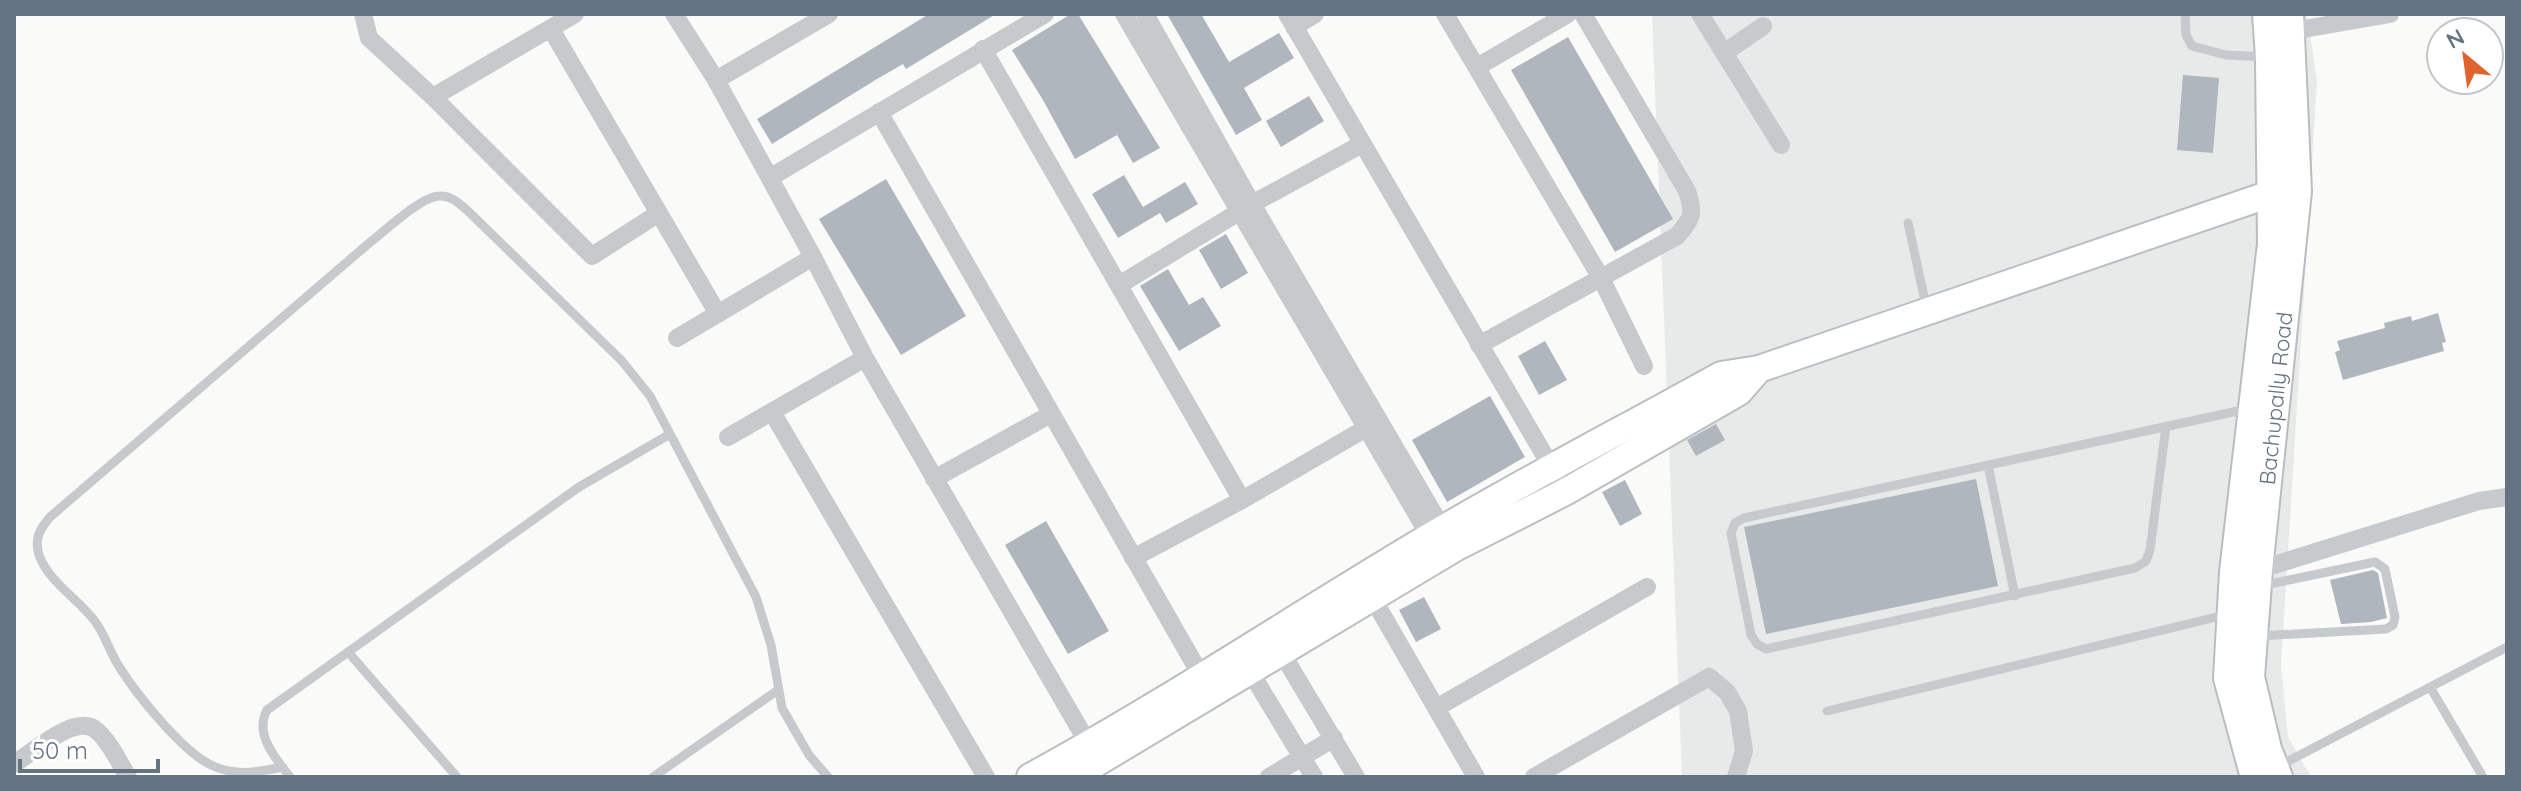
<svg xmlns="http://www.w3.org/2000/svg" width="2521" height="791" viewBox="0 0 2521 791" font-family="Quicksand,sans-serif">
	<rect width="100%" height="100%" fill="#fafaf8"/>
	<path fill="#e8e9e9" d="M1652,14H2307L2317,81L2281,666L2288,737L2311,777H1682Z"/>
	<path fill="#afb6bd" d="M929,14H996L906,69L903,64L877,79L772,144L757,119Z
		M1071,14H1078L1160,148L1133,163L1117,135L1075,159L1043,100L1012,50Z
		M1167,14H1201L1229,62L1279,33L1294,58L1244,88L1262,120L1236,135Z
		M1568,37L1673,219L1615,252L1511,70Z
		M2183,75L2219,78L2213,153L2177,150Z
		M1309,96L1324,121L1281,147L1266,121Z
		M1124,175L1143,207L1185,182L1198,204L1166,223L1160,213L1118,238L1092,194Z
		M886,179L966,316L901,355L819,219Z
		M1226,234L1248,273L1221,289L1199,250Z
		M1168,269L1189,305L1203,297L1221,326L1179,351L1140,286Z
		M2438,313L2446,342L2442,343L2444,351L2343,380L2335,352L2340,350L2337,341L2385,328L2384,323L2411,316L2412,321Z
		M1545,341L1567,380L1539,395L1518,356Z
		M1490,396L1525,457L1447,502L1412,440Z
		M1716,424L1725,440L1696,456L1687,440Z
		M1976,479L1998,586L1766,634L1744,527Z
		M1625,480L1642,514L1620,526L1602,492Z
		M1046,521L1109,631L1068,654L1005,545Z
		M2373,570L2378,573L2387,618L2371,622L2341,624L2330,580Z
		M1424,597L1441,629L1416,642L1399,610Z"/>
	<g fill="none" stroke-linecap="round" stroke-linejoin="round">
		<defs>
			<path id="secondary" d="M1030,777C1166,703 1296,616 1429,537C1525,480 1624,429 1721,375L1759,369L2273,193
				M1073,777L1455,548L1565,492L1739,392L1759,369"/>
			<g id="primary">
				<path d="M2255,777L2228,678L2234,572L2272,244L2270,57L2267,14"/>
				<path id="s1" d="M2278,777L2267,749L2250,677L2258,570L2297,191L2289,14"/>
			</g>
		</defs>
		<use href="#secondary" stroke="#babfc4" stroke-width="30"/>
		<use href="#primary" stroke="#b9bdc1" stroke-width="32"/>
		<path stroke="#c6cacd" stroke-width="9" d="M2185,14L2186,35L2192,46L2226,55L2267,57
			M1908,223L1927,310
			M2166,426L2150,550L2146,561L2135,568L1766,649L1757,644L1751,635L1731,533L1735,523L1744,518L2247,409
			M1988,465L2015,596
			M2257,636L2386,629L2393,625L2395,617L2385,569L2375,562L2260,586
			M348,652L457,777
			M2430,687L2483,777
			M1827,711L2229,614
			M283,767C257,772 236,777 211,765C183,752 137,695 120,668C110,653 105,634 94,620C77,598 48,581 39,555C34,538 40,529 50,517L368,244C384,232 420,197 439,196C451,195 460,204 468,211L622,361L650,396L756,597L771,645L782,708L809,755L828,777
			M2277,767L2507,647
			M290,777C275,758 254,734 267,710L579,487L670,434
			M653,777L778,690"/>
		<path stroke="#c6cacd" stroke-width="18" d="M363,14L369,38L433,97L592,256L659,213
			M674,14L716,80L813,257L865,358L1093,752
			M1124,14L1436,547
			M1145,14L1252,204L1448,538
			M1287,14L1556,475
			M1445,14L1601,278L1644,366
			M1700,14L1781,145
			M1294,27L1315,14
			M551,29L718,314
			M2292,31L2390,14
			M983,49L1242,500
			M1724,53L1763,26
			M1477,67L1568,14
			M716,80L829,14
			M433,97L575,14
			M879,112L1207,686
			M771,177L1045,14
			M1119,285L1252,204L1362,144
			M677,338L813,257
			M1479,345L1677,236C1692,218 1695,215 1687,191L1583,14
			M772,412L986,777
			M728,437L865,358
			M934,479L1051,414
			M1133,558L1242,500L1375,423
			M2258,570L2479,501L2507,497
			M1372,597L1476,777
			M1277,645L1356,777
			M1245,663L1314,777
			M1436,708L1647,587
			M14,764C33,752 76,713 96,730C110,742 119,762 128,777
			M1269,777L1334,738
			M1534,777L1709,677L1727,692L1738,711L1744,751L1736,777"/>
		<use href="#secondary" stroke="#fff" stroke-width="26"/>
		<use href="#primary" stroke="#fff" stroke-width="28"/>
	</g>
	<g text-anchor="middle" stroke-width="8" stroke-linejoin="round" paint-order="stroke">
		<g font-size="22" fill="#657483" stroke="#fff">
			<text dy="8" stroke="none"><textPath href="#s1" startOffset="384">Bachupally Road</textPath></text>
		</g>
	</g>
	<rect width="2521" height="791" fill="none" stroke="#657483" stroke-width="32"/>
	<g transform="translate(2465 56) rotate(331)"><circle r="38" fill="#ffffff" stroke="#c1c7cd" stroke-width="2"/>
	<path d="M0-6L14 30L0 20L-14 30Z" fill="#e2622f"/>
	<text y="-12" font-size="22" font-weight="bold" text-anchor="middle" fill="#657483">N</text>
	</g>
	<path d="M20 759v12h138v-12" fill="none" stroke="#657483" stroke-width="4"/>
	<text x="32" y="759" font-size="24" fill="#657483" stroke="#ffffff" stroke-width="6" paint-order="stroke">50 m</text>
</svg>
